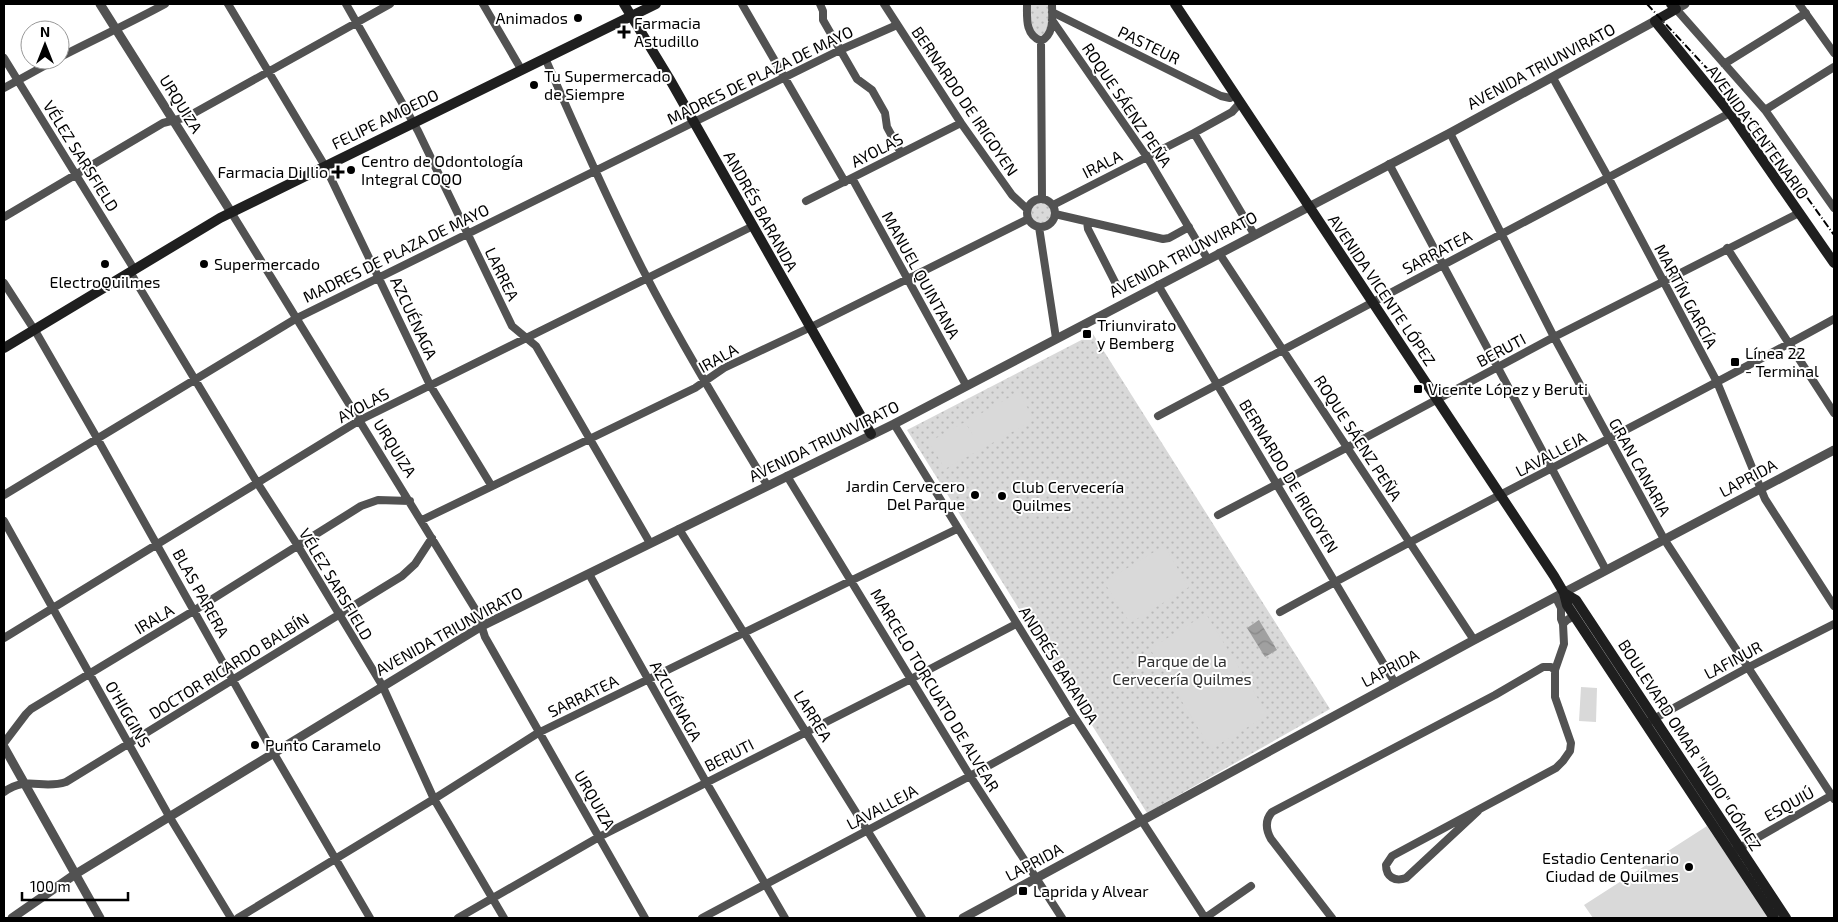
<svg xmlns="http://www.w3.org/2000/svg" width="1838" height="922" viewBox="0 0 1838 922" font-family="'Exo 2',sans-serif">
	<defs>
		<pattern id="grass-dots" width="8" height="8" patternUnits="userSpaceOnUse" patternTransform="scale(1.25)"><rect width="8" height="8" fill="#d9d9d9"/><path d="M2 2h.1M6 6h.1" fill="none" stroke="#b8b8b8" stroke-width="1.8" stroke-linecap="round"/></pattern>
		<pattern id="water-waves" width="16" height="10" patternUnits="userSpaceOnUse" patternTransform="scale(1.25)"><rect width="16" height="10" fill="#a0a0a0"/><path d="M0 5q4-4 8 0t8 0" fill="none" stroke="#888"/></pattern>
	</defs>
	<rect width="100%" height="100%" fill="#fff"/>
	<path fill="url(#grass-dots)" d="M1029,4H1049V30L1041,38L1033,32Z
		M1029 213a12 12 0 1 1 24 0a12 12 0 1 1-24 0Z
		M1093,334L1330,709L1147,813L907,430Z"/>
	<path fill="#d9d9d9" d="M1019,392L1034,420L945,469L929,442L965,422L973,436L966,422Z
		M1164,546L1189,587L1130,623L1104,582Z
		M1206,614L1268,715L1211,749L1150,649Z
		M1581,687L1597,688L1596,722L1579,721Z
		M1707,826L1769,918H1593L1584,905Z"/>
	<path fill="url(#water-waves)" d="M1259,620L1277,650L1265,657L1247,628Z"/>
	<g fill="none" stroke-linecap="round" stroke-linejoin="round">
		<path stroke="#525252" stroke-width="8" d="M228,4L325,166L430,385L491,485
			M346,4L418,131L512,326L536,346L650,543
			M483,4L521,69
			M742,4L845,182
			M820,4L823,11V20L857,79L872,90L885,113L887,127L901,153
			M884,4L961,123L1012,195L1027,209
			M1027,4C1027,18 1025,35 1041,41C1055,34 1052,17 1052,4
			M1799,4L1834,53
			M1676,9L1765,110L1834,208
			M1052,12L1221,96L1230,98L1235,95
			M1052,20L1147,157L1207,258
			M1041,41L1042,199
			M60,57C95,39 130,23 165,4
			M4,58L134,269
			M545,58C576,129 607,199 642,268C680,342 724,414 767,485
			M1724,64L1806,13
			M1553,78L1608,177L1717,382L1765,499L1834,606
			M4,88L55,60
			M1765,110L1834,67
			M1194,133L1254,234
			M1450,133L1554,337L1664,539L1834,799
			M1389,164L1606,570
			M852,178L966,385
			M1027 213a14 14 0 1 1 28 0a14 14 0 1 1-28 0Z
			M806,201L961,123
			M1053,205L1194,133L1232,112L1240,103
			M231,212L477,612L485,637L645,918
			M1055,214L1163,239L1169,238L1189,227
			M4,217L163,123L187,117L390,4
			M1087,222L1088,229L1116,284
			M1039,227L1056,338
			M1727,248L1834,413
			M1219,253L1474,640
			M130,272L258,484L298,546L382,685L434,799L504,918
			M4,283L37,334L97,438L273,752L370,918
			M1158,285L1395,683
			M1158,416L1730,113
			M894,424L1075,718L1205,918
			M787,476L970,776L1062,918
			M4,495L297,318L840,50L897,25
			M1218,515L1348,447L1554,337L1799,213
			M422,520L695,388L724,368L809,328L1028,219
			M4,521L169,816L231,918
			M679,529L922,918
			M589,574L706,782L785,918
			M1556,598L1561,608V619L1563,624
			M1280,612C1463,511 1651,420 1834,319
			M4,638L360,420L753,226
			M1650,721L1747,668L1834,624
			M4,743L26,714L31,709L195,610L361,506L378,500L410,501
			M4,792C27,775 41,790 66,782L402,576L415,564L432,538
			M1478,811L1406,878C1395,882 1386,877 1386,865L1392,856L1556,768L1563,761L1570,751L1571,743L1555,697V670L1564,644L1563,624L1567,620L1574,616
			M1736,850L1834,794
			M238,918L434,799L538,733L957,529
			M458,918L599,837L911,679L1016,624
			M702,918L970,776L1075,718
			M1205,918L1251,886
			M1332,918L1271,839C1266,830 1265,820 1272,812L1495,695L1543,667H1551L1555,670"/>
		<path stroke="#525252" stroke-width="9" d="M100,4L231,212
			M1676,9L1685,4
			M4,747L100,918
			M12,918L74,875L482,626L894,424L1450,133L1655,21
			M963,918L1474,640L1834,450"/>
		<path stroke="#1f1f1f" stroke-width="10" d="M624,4L669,78L871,434
			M1175,4L1554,576L1564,593L1567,605L1774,918
			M1671,4L1676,9L1655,21L1730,113L1834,263
			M4,348L220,218L656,4
			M1564,593L1576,600L1786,918"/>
		<path stroke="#000" stroke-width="2" stroke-dasharray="8 2.5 1 2.5" stroke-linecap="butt" d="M1647,4L1741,105L1834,235"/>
	</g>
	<g fill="#000" stroke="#fff" stroke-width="2">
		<circle cx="578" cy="18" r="5"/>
		<path d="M621.5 24.5h5v5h5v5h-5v5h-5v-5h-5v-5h5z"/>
		<circle cx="534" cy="85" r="5"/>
		<circle cx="351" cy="170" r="5"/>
		<path d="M335.5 164.5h5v5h5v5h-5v5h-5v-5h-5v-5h5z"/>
		<circle cx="105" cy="264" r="5"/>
		<circle cx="204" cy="264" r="5"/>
		<rect x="1082" y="329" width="10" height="10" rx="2.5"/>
		<rect x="1730" y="357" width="10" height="10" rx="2.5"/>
		<rect x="1413" y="384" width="10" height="10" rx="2.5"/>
		<circle cx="975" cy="495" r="5"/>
		<circle cx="1002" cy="496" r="5"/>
		<circle cx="255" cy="745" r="5"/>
		<circle cx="1689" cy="867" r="5"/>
		<rect x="1018" y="886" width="10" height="10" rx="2.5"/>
	</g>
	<g text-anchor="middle" stroke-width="4" stroke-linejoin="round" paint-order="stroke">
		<g font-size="16" fill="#000" stroke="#fff" text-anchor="start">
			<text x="568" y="24" text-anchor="end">Animados</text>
			<text x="634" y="29">Farmacia<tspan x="634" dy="18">Astudillo</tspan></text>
			<text x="544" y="82">Tu Supermercado<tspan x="544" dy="18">de Siempre</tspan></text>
			<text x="361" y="167">Centro de Odontología<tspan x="361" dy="18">Integral COQO</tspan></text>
			<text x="328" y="178" text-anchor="end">Farmacia Di Ilio</text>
			<text x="214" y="270">Supermercado</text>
			<text x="105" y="288" text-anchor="middle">ElectroQuilmes</text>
			<text x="1097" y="331">Triunvirato<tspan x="1097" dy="18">y Bemberg</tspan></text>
			<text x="1745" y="359">Línea 22<tspan x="1745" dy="18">- Terminal</tspan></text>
			<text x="1428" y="395">Vicente López y Beruti</text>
			<text x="965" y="492" text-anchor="end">Jardin Cervecero<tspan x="965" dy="18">Del Parque</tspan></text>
			<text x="1012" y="493">Club Cervecería<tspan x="1012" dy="18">Quilmes</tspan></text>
			<text x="265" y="751">Punto Caramelo</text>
			<text x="1679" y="864" text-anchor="end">Estadio Centenario<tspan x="1679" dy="18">Ciudad de Quilmes</tspan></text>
			<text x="1033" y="897">Laprida y Alvear</text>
		</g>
		<g font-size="16" fill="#000" stroke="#fff">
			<text transform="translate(1149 45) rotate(26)" y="6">PASTEUR</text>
			<text transform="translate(1541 66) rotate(-28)" y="6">AVENIDA TRIUNVIRATO</text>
			<text transform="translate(760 75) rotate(-26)" y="6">MADRES DE PLAZA DE MAYO</text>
			<text transform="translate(965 101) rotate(56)" y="6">BERNARDO DE IRIGOYEN</text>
			<text transform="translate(181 104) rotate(58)" y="6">URQUIZA</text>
			<text transform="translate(1127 105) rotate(56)" y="6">ROQUE SÁENZ PEÑA</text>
			<text transform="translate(385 119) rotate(-26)" y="6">FELIPE AMOEDO</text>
			<text transform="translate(1758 132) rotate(54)" y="6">AVENIDA CENTENARIO</text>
			<text transform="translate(877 150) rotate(-27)" y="6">AYOLAS</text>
			<text transform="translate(81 156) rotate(58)" y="6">VÉLEZ SARSFIELD</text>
			<text transform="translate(1102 164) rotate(-27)" y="6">IRALA</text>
			<text transform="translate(761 211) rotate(61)" y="6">ANDRÉS BARANDA</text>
			<text transform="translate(1437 252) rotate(-28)" y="6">SARRATEA</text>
			<text transform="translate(396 253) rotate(-26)" y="6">MADRES DE PLAZA DE MAYO</text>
			<text transform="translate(1183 254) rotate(-28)" y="6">AVENIDA TRIUNVIRATO</text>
			<text transform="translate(502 274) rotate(64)" y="6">LARREA</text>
			<text transform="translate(921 275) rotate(61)" y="6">MANUEL QUINTANA</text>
			<text transform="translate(1382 290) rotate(56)" y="6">AVENIDA VICENTE LÓPEZ</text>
			<text transform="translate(1686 296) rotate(62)" y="6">MARTÍN GARCÍA</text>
			<text transform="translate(414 318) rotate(65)" y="6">AZCUÉNAGA</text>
			<text transform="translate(1501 350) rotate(-28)" y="6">BERUTI</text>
			<text transform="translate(718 358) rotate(-29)" y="6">IRALA</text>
			<text transform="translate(363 405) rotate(-28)" y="6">AYOLAS</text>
			<text transform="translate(1358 438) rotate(57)" y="6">ROQUE SÁENZ PEÑA</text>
			<text transform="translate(824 441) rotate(-26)" y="6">AVENIDA TRIUNVIRATO</text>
			<text transform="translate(395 448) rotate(58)" y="6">URQUIZA</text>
			<text transform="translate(1551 454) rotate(-28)" y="6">LAVALLEJA</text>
			<text transform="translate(1640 467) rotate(61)" y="6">GRAN CANARIA</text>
			<text transform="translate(1289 476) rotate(59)" y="6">BERNARDO DE IRIGOYEN</text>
			<text transform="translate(1748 478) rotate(-28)" y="6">LAPRIDA</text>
			<text transform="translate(336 584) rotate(59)" y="6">VÉLEZ SARSFIELD</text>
			<text transform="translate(201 593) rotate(61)" y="6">BLAS PARERA</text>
			<text transform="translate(154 619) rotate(-31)" y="6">IRALA</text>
			<text transform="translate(449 631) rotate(-29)" y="6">AVENIDA TRIUNVIRATO</text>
			<text transform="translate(1733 660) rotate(-28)" y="6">LAFINUR</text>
			<text transform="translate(1059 665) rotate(58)" y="6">ANDRÉS BARANDA</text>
			<text transform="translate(229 666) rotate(-32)" y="6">DOCTOR RICARDO BALBÍN</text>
			<text transform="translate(1390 668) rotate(-28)" y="6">LAPRIDA</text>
			<text transform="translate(935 690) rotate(59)" y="6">MARCELO TORCUATO DE ALVEAR</text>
			<text transform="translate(583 696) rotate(-26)" y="6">SARRATEA</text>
			<text transform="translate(676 701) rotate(61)" y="6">AZCUÉNAGA</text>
			<text transform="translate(128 714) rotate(60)" y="6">O'HIGGINS</text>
			<text transform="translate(813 716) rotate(58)" y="6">LARREA</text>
			<text transform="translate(1690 745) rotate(57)" y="6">BOULEVARD OMAR "INDIO" GÓMEZ</text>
			<text transform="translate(729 755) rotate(-27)" y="6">BERUTI</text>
			<text transform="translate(595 800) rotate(60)" y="6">URQUIZA</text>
			<text transform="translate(1789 804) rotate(-29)" y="6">ESQUIÚ</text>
			<text transform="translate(882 807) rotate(-28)" y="6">LAVALLEJA</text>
			<text transform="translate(1034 862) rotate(-28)" y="6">LAPRIDA</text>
		</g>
		<g font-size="16" fill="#303030" stroke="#fff">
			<text x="1182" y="667">Parque de la<tspan x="1182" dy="18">Cervecería Quilmes</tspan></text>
		</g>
	</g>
	<rect width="1838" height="922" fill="none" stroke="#000000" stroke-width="10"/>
	<g transform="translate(45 45)"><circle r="24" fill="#ffffff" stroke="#999999"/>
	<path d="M0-4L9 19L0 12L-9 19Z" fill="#000000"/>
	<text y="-8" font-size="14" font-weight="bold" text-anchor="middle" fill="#000000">N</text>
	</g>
	<path d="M22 892v8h106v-8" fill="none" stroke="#000000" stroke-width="2.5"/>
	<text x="30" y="892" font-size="15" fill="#000000" stroke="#ffffff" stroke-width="4" paint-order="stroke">100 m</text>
</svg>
